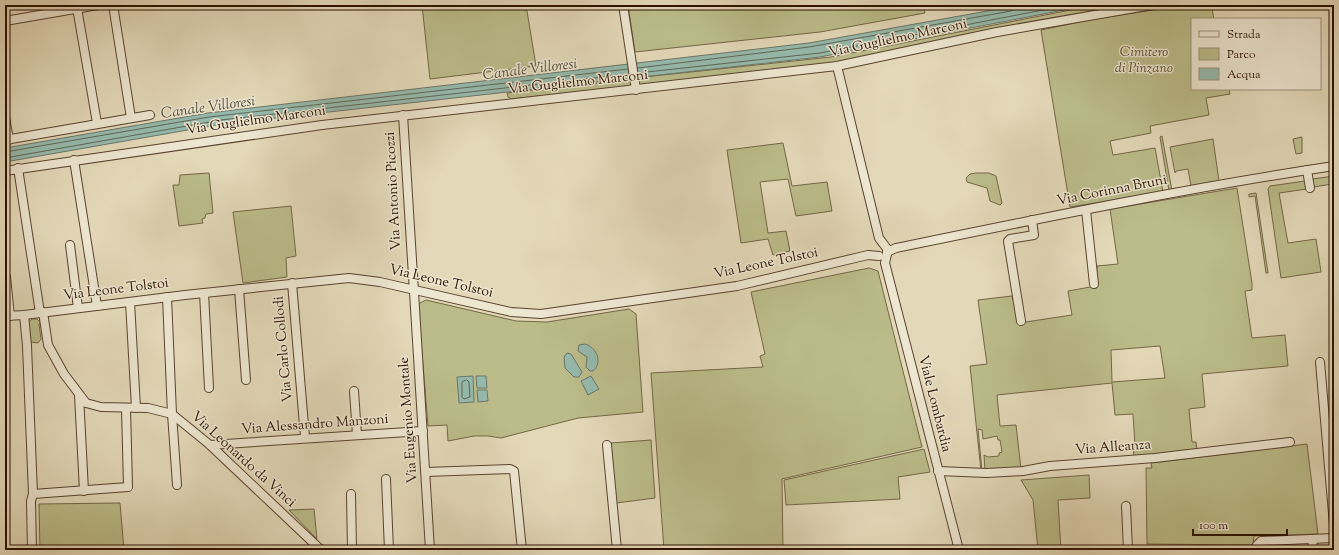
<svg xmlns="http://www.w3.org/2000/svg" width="1339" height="555" font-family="'Sorts Mill Goudy',serif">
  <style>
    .green { fill: #bbbc8a; stroke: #746645; fill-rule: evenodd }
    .water { fill: #95baad; stroke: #6b7668 }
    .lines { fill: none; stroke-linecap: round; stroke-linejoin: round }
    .shore { stroke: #606656; stroke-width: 1 }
    .minor-casing { stroke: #5a432e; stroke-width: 10 }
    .minor { stroke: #ede6d1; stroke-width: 8 }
    .labels { text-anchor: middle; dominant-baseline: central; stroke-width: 3; stroke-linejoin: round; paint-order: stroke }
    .street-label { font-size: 14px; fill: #2c1100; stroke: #ede6d1 }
    .park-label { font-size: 14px; font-style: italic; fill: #5e4d30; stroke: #ede6d1 }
    .water-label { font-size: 15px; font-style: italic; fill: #514c3d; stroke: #ede6d1 }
  </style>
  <rect width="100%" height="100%" fill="#e3d8b8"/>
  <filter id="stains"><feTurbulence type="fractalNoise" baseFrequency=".005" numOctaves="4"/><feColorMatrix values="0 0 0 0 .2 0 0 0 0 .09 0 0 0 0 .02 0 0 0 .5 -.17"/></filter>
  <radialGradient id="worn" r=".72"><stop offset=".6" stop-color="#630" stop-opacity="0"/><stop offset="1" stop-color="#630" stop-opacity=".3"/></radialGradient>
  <g class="green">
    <polygon points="422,5 526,5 536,66 430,79"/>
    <polygon points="628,5 923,5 925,13 820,32 635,52"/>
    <polygon points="1096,5 1139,5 844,62 638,87 635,78 831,57"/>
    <polygon points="1185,5 1235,5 1212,9 1214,19 1192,19 1192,89 1229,89 1230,94 1206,98 1209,115 1150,126 1151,133 1110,141 1113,155 1155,148 1163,192 1070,207 1041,30 1089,20"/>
    <polygon points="632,79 632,86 511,99 508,97 507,93"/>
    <polygon points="1162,136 1172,191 1169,191 1160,137"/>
    <polygon points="1302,137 1302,153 1296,154 1293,139"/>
    <polygon points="1213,139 1219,181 1191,186 1188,169 1176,171 1175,173 1170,147"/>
    <polygon points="783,143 792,186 827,182 832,211 796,216 788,179 760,182 768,233 786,231 790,251 773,255 768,239 741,243 727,150"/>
    <polygon points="209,173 213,213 206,214 205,218 202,219 203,223 179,226 173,185 179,185 180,175"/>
    <polygon points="976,173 989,173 996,176 1002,203 1000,205 990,201 987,188 967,182 966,178 970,174"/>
    <polygon points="1334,176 1334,178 1331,178 1332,184 1314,187 1312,179"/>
    <polygon points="1305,181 1307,189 1279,193 1288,243 1316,239 1321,272 1281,278 1268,189 1270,186"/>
    <path d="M1237,188L1252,283V290L1245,291L1252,338L1285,335L1288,366L1202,374L1205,407L1189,409L1192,442H1196L1197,450L1134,456L1133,445H1135L1133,414L1115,415L1112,383L997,395L1000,426L1016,425L1021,469L985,471L984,455L988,457L999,456V453L1002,452L1000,440H998L997,436L983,439L982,430L978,429L982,471H981L970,366L987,364L978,300L1012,296L1019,323L1072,315L1068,291L1096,286L1097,266L1118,264L1110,209ZM1160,346L1165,378L1112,382L1111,350Z"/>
    <polygon points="1256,193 1268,273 1266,273 1255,196 1249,197 1249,194"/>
    <polygon points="291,206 296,256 286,258 287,277 243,283 233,212"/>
    <polygon points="869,268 878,271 922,447 782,479 783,550 664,550 651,373 763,367 760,356 765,354 751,292"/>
    <polygon points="426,300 516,321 547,322 629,309 636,314 643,412 578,418 501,438 488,436 474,436 448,441 447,425 428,426 418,304"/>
    <polygon points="32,319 37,319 41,323 39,324 41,339 38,343 30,342 29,322"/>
    <polygon points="651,440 655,498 616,503 611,443"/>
    <polygon points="1307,444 1318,534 1254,536 1253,545 1147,544 1146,468 1152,468 1151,463"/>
    <polygon points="924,449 930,472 898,477 900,499 786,505 784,480"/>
    <polygon points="1089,475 1090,498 1058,500 1061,550 1038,550 1033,500 1021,480"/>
    <polygon points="120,503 124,550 40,550 39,504"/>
    <polygon points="314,509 317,539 289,510"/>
  </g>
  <g class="water">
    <polygon points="1021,5 1090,5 820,57 222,124 5,162 5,148 208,113 809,43"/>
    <path d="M585,344C597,348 603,362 593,371H590L586,367L587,357L578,351L579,345Z"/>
    <polygon points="567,353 571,354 582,372 579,377 574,377 565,368 564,357"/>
    <polygon points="473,376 474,402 459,403 457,377"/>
    <polygon points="486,376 487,388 477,388 476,376"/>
    <polygon points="591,376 599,389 588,395 581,381"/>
    <polygon points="477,390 487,390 488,401 478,402"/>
  </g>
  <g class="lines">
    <g class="shore">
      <polyline points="638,68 809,47 1011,11 1014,9 1015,5"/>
      <polyline points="638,73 820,53 1069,5"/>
      <polyline points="5,152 209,117 628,69"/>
      <polyline points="5,158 221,120 629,74"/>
      <polygon points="467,380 469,382 470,397 464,399 462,397 462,382"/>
    </g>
    <g class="minor-casing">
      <g id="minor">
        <polyline points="113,5 131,118"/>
        <polyline points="623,5 636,90"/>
        <polyline points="77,8 97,123"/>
        <polyline points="5,21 98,5"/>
        <polyline points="837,66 879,238 888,250 885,263 959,550"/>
        <polyline points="403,115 430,550"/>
        <polyline points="5,117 9,140"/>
        <polyline points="5,140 150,115"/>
        <polyline points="74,160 97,306"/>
        <polyline points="18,168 40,313"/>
        <polyline points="1307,170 1310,188"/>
        <polyline points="5,171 322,125 837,66 997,32 1152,5"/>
        <polyline points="1086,210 1094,284"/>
        <polyline points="70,245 78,308"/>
        <path d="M887,252L896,248C1042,218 1187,188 1334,166"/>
        <polyline points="6,277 10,316"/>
        <polyline points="292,283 305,437"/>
        <polyline points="239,289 246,380"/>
        <polyline points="204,293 209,388"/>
        <polyline points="167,297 172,414 177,485"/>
        <polyline points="130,302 136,408"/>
        <polyline points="43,312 48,345 64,374 86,403 101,407 148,408 172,414 210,445 321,550"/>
        <polyline points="24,315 27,346 33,494 31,501 32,550"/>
        <polyline points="5,316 24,315 185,295 349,278 380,282 511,312 541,314 737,286 868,255 879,256"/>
        <polyline points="1021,321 1008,241 1010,239 1034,235 1032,220"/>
        <polyline points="1320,362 1334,525"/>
        <polyline points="354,391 357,435"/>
        <polyline points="79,395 84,491"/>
        <polyline points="210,445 423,431"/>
        <polyline points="607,445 617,550"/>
        <polyline points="938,471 987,473 1023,471 1050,466 1155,458 1290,442"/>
        <polyline points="426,472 510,469 514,471 522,550"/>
        <polyline points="386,479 389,550"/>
        <polyline points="33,494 128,487 126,408"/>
        <polyline points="351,494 352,550"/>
        <polyline points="1126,506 1128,550"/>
        <polyline points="1257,550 1257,545 1261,541 1334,538"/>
        <polyline points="1312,550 1313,539"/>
      </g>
    </g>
    <use href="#minor" class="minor"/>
  </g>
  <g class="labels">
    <g class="street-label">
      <text transform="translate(898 39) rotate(-12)">Via Guglielmo Marconi</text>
      <text transform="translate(578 83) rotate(-6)">Via Guglielmo Marconi</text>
      <text transform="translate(256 121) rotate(-8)">Via Guglielmo Marconi</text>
      <text transform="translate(394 191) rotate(-93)">Via Antonio Picozzi</text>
      <text transform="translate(1112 191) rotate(-11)">Via Corinna Bruni</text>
      <text transform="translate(766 264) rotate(-12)">Via Leone Tolstoi</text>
      <text transform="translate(441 282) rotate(13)">Via Leone Tolstoi</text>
      <text transform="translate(116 290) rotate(-7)">Via Leone Tolstoi</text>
      <text transform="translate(284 349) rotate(-95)">Via Carlo Collodi</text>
      <text transform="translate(934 404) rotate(76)">Viale Lombardia</text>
      <text transform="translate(409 420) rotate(-94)">Via Eugenio Montale</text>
      <text transform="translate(315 425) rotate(-4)">Via Alessandro Manzoni</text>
      <text transform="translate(1113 448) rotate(-4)">Via Alleanza</text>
      <text transform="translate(243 460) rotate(42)">Via Leonardo da Vinci</text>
    </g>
    <g class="park-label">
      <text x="1144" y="53">Cimitero<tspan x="1144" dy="16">di Pinzano</tspan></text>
    </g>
    <g class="water-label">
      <text transform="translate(530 70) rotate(-7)">Canale Villoresi</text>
      <text transform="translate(208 108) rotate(-8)">Canale Villoresi</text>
    </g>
  </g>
  <rect width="1339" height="555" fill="none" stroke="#e3d8b8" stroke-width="20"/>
  <rect x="6" y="6" width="1327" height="543" fill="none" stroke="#2c1100" stroke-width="2"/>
  <rect x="10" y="10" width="1319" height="535" fill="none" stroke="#2c1100"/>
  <rect x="1191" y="18" width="130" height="72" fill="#ede6d1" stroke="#a0917d"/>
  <rect x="1199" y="31" width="20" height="6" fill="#ede6d1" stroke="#a0917d"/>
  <text x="1227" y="38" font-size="12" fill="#2c1100">Strada</text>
  <rect x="1199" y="48" width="20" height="12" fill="#bbbc8a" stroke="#a0917d"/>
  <text x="1227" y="58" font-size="12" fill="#2c1100">Parco</text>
  <rect x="1199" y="68" width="20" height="12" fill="#95baad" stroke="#a0917d"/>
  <text x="1227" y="78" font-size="12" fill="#2c1100">Acqua</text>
  <path d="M1193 529v6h94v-6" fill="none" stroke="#2c1100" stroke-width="2"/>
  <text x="1199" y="529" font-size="12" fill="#2c1100" stroke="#ede6d1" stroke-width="3" paint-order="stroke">100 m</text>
  <rect width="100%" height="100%" filter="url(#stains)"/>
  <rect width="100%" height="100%" fill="url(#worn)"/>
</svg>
